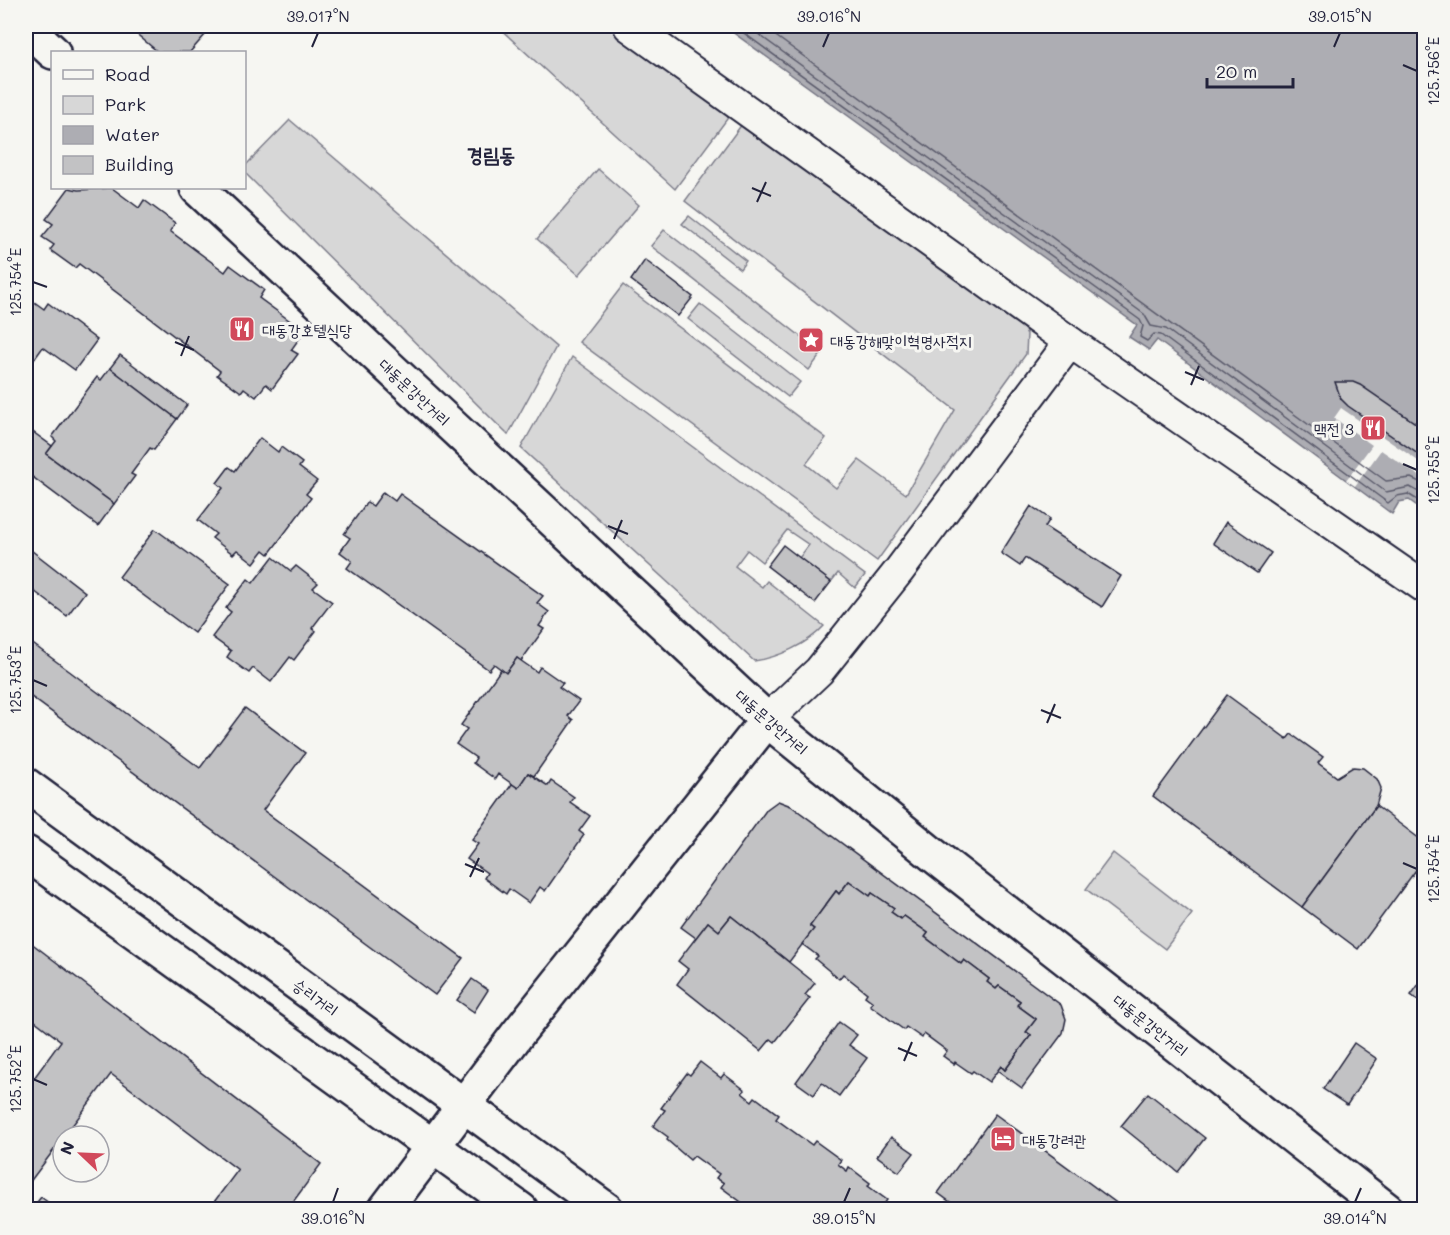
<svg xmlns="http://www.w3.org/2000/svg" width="1450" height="1235" font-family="Mali,'Poor Story',sans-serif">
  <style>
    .green { fill: #d7d7d7; stroke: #7c7c89; stroke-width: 1.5 }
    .water { fill: #adadb3; stroke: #757583; stroke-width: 1.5 }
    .pier { fill: #f6f6f2 }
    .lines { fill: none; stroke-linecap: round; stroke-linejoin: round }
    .shore { stroke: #5a5a6b; stroke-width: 1.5 }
    .building { fill: #c2c2c4; stroke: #22223b; stroke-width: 1.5 }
    .street-casing { stroke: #22223b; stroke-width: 34 }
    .secondary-casing { stroke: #22223b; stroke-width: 38 }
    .primary-casing { stroke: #22223b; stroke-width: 38 }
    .street { stroke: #f6f6f2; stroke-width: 30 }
    .secondary { stroke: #f6f6f2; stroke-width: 33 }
    .primary { stroke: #f6f6f2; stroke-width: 33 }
    .ticks { fill: none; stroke: #22223b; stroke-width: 2 }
    .labels { text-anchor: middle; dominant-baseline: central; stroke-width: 6; stroke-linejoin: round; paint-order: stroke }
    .poi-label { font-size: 16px; fill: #22223b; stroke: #f6f6f2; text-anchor: start }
    .street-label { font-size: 16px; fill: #22223b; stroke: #f6f6f2 }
    .quarter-label { font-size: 20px; font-weight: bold; fill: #22223b; stroke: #f6f6f2 }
    .neatline { fill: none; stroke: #22223b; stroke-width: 2 }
    .ticks-label { font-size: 15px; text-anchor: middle; fill: #22223b }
  </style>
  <rect width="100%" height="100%" fill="#f6f6f2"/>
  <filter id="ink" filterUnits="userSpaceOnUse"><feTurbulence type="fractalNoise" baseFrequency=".0167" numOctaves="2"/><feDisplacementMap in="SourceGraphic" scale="12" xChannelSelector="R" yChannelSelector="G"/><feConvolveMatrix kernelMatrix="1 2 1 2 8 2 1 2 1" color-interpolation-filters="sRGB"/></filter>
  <g filter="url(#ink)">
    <g class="green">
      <polygon points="497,26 617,26 733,111 675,189"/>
      <polygon points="290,120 556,347 508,435 245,173 245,166"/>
      <polygon points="745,120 1019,321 1027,334 1026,354 877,561 579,342 623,285 826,438 806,464 836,488 859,460 906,494 955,410 685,201"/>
      <polygon points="598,169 639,205 579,275 537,239"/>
      <polygon points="689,216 746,261 740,269 682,224"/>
      <polygon points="664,230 822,353 809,370 651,246"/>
      <polygon points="700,304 800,382 788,397 688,319"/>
      <path d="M572,357L865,575L855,588L838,573L831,582L799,558L809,545L787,530L762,562L747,550L735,566L762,587L767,581L824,626C808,644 777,658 754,661L521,448Z"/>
      <polygon points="1113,853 1192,914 1165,949 1086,889"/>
    </g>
    <polygon class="water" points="724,26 1424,26 1424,511 1409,500 1399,502 1392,514 1157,340 1149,350 1129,337 1137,325"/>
    <polygon class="pier" points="1341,408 1424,465 1424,479 1381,450 1355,486 1346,480 1372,445 1334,418"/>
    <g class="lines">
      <g class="shore">
        <polyline points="734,26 1140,320 1143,326 1140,337 1147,341 1154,334 1161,335 1388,503 1397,496 1408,494 1424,504"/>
        <polyline points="747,26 1144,314 1151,326 1166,329 1386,492 1410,487 1424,495"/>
        <polyline points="762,26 1386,481 1411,478 1424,484"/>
      </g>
    </g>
    <g class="building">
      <polygon points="127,26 194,26 205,35 190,52 158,52"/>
      <polygon points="69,188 78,190 112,188 139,208 144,200 175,223 170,231 225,272 230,265 264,290 259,298 293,323 289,327 301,336 291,350 298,354 272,389 266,384 256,397 244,388 241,392 217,375 220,371 79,264 75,268 50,250 54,245 42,237 53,224 46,219"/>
      <polygon points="645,260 693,297 678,316 631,280"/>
      <polygon points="26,296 44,309 48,303 97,340 75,370 43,347 26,371"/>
      <polygon points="120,355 187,405 177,419 110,368"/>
      <polygon points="110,368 177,419 154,450 150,448 131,474 135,476 114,504 46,454 56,441 52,437 97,377 101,380"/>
      <polygon points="1335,382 1353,382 1360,385 1424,429 1424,458 1348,406 1341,399"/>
      <polygon points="26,427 52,446 46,454 114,504 98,526 26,472"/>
      <polygon points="260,438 278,452 281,447 302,463 299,467 317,481 306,494 311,498 269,554 264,550 254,563 237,550 233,554 212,538 216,534 198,520 223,488 217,483 229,467 235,471"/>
      <polygon points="383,492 395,501 400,494 543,596 537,603 549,612 539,626 544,629 521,661 517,658 506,673 494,664 489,670 347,568 352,561 340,552 350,538 344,534 367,502 373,506"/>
      <polygon points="1031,506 1050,519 1045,527 1121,576 1102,607 1025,558 1020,566 1001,553"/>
      <polygon points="1226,522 1271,553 1257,573 1213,543"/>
      <polygon points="155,529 230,584 194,633 119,577"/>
      <polygon points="783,545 831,582 815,603 767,566"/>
      <polygon points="27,547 85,592 67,616 26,585"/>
      <polygon points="273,557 291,571 296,566 318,583 313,588 332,602 312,628 316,631 294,660 290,657 271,682 253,668 249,673 227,657 231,651 212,637 231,612 226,608 248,579 253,583"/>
      <polygon points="26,639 200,768 245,708 305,753 263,810 463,958 435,995 26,693"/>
      <polygon points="517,658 537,672 540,667 563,683 559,687 579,701 568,716 573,720 534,776 528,773 518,788 498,774 495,779 473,763 476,758 456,744 467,729 461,725 501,669 506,673"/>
      <polygon points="1227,695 1287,739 1291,734 1323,757 1318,763 1337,777 1353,767 1363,768 1377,779 1381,788 1376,806 1302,907 1153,796"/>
      <polygon points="528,773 548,786 551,781 574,797 570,802 590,816 579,831 584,835 545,891 540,887 529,903 509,889 506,894 484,878 487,873 467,859 478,844 472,840 512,784 518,788"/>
      <polygon points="778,801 791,806 1061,1005 1066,1019 1063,1033 1022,1088 997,1070 1001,1066 1005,1070 1031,1035 1026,1032 1036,1019 1017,1005 1020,1001 999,986 996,989 987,982 989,979 964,960 961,964 925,937 928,933 904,916 901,919 891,912 894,908 872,893 870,896 849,881 839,894 836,891 810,926 814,929 789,962 731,916 719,931 708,922 696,938 681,927 767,809"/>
      <polygon points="1376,806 1424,842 1424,859 1358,949 1302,907"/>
      <polygon points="849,881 870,896 872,893 894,908 891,912 901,919 904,916 928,933 925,937 961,964 964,960 989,979 987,982 996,989 999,986 1020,1001 1017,1005 1036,1019 1026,1032 1031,1035 1005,1070 1001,1066 989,1082 973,1071 971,1073 955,1062 954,1064 943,1056 947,1051 924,1034 922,1038 906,1027 904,1030 870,1005 873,1002 865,996 867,993 843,974 839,979 815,959 818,956 802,944 814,929 810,926 836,891 839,894"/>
      <polygon points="731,916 815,983 805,995 810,998 775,1042 771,1039 761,1051 677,984 688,969 678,961 708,922 719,931"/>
      <polygon points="26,939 321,1164 287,1210 208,1210 238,1170 111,1074 26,1187 26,1089 61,1041 26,1014"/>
      <polygon points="1424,977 1424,1005 1411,995"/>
      <polygon points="472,979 488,990 474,1012 457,1000"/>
      <polygon points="839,1022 857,1035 849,1045 867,1058 839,1096 822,1083 814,1095 796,1082"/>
      <polygon points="1354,1043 1377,1059 1347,1105 1323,1089"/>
      <polygon points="700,1062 721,1078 724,1074 745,1090 742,1093 752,1101 755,1097 779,1115 776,1119 812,1145 815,1141 841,1160 838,1164 847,1171 849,1167 870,1183 868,1186 887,1200 880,1210 752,1210 721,1187 724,1183 716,1178 719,1174 694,1156 690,1160 667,1140 668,1137 653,1126 665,1110 661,1108 687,1073 690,1075"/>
      <polygon points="1148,1093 1205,1138 1178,1172 1121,1126"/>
      <polygon points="995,1114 1126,1210 961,1210 938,1193"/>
      <polygon points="891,1137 914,1153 899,1172 877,1156"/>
      <polygon points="41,1197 58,1210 31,1210"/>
    </g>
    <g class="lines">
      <g class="street-casing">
        <g id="street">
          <polyline points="629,26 1070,342 1424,587"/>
          <polyline points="767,720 819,671 898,572 1070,342"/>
        </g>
      </g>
      <g class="secondary-casing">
        <g id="secondary">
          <polyline points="26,27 53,52"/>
          <polyline points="197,188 767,720 932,854 1387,1210"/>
          <polyline points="385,1210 519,1032 767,720"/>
        </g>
      </g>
      <g class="primary-casing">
        <g id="primary">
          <polyline points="26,785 607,1210"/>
          <polyline points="26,853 521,1210"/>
        </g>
      </g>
      <use href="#street" class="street"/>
      <use href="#secondary" class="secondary"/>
      <use href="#primary" class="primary"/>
    </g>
  </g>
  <path class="ticks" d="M312,47L318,33M823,47L829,33M1334,47L1340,33M1403,65L1417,71M752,188L771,196M757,202L766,182M33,282L47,287M175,342L194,350M181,356L189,336M1185,372L1204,380M1191,385L1199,366M1403,464L1417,470M608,526L628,534M614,539L622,520M33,680L47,686M1041,710L1061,718M1047,723L1055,704M1403,863L1417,869M465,864L484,872M470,877L479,858M898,1048L917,1056M904,1061L912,1042M33,1079L47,1085M333,1202L338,1188M844,1202L850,1188M1355,1202L1361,1188"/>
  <defs>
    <g id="restaurant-square" transform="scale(1.35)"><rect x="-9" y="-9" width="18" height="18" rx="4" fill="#d1495b" stroke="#f6f6f2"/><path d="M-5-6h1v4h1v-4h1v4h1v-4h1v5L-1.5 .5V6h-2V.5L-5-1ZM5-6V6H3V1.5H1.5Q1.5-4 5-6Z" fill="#fff"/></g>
    <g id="sight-square" transform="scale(1.35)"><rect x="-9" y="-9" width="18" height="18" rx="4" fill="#d1495b" stroke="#f6f6f2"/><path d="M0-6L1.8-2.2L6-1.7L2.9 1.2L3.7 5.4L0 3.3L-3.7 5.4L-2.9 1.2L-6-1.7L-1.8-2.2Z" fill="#fff"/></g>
    <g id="hotel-square" transform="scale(1.35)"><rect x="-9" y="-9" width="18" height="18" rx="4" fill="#d1495b" stroke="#f6f6f2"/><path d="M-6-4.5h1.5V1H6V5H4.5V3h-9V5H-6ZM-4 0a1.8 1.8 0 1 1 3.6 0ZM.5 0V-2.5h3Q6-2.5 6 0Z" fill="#fff"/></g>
  </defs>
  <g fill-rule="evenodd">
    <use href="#restaurant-square" x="242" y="329"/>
    <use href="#sight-square" x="811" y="340"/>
    <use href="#restaurant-square" x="1373" y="428"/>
    <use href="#hotel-square" x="1003" y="1139"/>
  </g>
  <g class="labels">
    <g class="poi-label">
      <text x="262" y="329">대동강호텔식당</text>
      <text x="830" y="340">대동강해맞이혁명사적지</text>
      <text x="1354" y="428" text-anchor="end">맥전 3</text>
      <text x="1022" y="1139">대동강려관</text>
    </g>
    <g class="street-label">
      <text transform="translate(415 392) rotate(43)">대동문강안거리</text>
      <text transform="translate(772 722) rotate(41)">대동문강안거리</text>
      <text transform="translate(316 997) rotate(36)">승리거리</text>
      <text transform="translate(1151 1025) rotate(38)">대동문강안거리</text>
    </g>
    <g class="quarter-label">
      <text x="491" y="154">경림동</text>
    </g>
  </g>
  <rect width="1450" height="1235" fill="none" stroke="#f6f6f2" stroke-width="66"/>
  <rect x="51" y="51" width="195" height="138" fill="#f6f6f2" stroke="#a1a1a9" stroke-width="1.5"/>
  <rect x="63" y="70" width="30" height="9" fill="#f6f6f2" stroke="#a1a1a9" stroke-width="1.5"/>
  <text x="105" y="81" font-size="18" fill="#22223b">Road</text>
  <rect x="63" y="96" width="30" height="18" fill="#d7d7d7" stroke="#a1a1a9" stroke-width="1.5"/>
  <text x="105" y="111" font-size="18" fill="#22223b">Park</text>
  <rect x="63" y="126" width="30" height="18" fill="#adadb3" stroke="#a1a1a9" stroke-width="1.5"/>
  <text x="105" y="141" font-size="18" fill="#22223b">Water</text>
  <rect x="63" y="156" width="30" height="18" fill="#c2c2c4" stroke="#a1a1a9" stroke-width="1.5"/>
  <text x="105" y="171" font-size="18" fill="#22223b">Building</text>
  <g transform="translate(81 1154) rotate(293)"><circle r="28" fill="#f6f6f2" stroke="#a1a1a9" stroke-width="1.5"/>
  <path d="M0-4.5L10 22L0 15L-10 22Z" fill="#d1495b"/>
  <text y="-9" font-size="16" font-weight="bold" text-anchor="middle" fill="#22223b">N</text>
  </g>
  <path d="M1207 78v9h86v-9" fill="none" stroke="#22223b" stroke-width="3"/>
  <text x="1216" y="78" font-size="18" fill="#22223b" stroke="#f6f6f2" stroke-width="4.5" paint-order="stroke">20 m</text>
  <rect x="33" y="33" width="1384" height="1169" class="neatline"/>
  <g class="ticks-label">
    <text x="318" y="22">39.017°N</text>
    <text x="829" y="22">39.016°N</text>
    <text x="1340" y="22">39.015°N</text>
    <text transform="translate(1434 71) rotate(-90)" y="5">125.756°E</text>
    <text transform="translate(16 282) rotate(-90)" y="5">125.754°E</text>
    <text transform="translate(1434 470) rotate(-90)" y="5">125.755°E</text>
    <text transform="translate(16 680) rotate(-90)" y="5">125.753°E</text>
    <text transform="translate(1434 869) rotate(-90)" y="5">125.754°E</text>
    <text transform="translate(16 1079) rotate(-90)" y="5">125.752°E</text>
    <text x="333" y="1224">39.016°N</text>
    <text x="844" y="1224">39.015°N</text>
    <text x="1355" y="1224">39.014°N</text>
  </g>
</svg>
